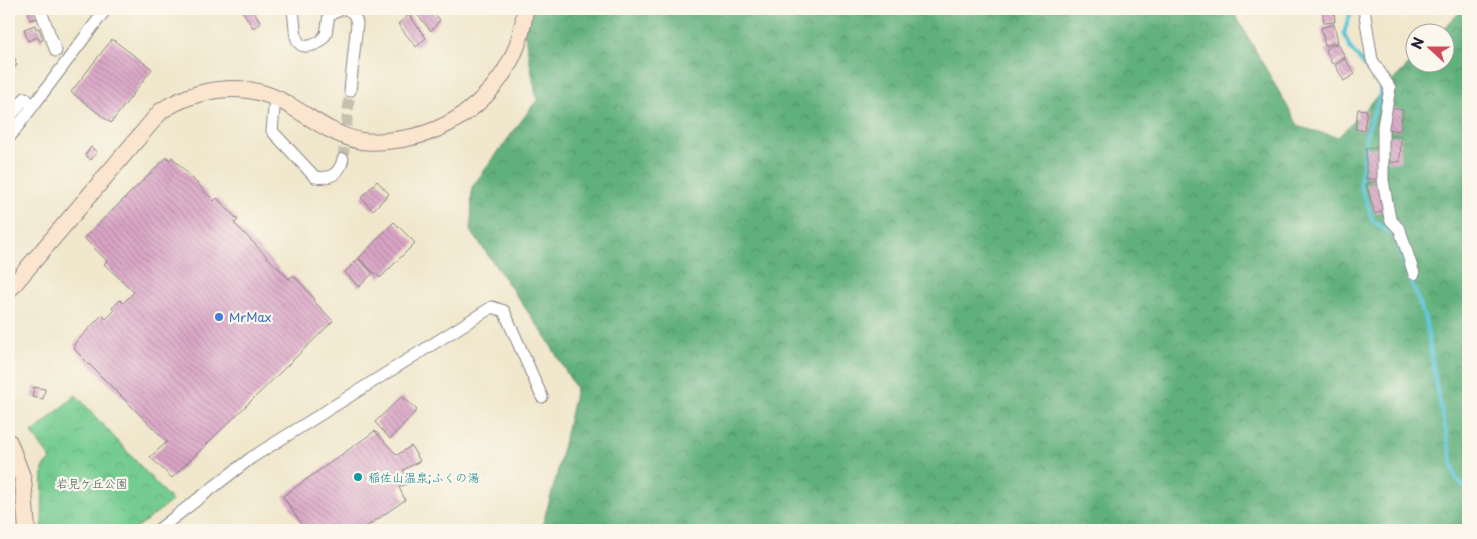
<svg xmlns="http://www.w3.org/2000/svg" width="1477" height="539" font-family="'Playpen Sans','Klee One',sans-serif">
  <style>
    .forest { fill: url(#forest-crowns); stroke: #41695b }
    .park { fill: url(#park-crowns); stroke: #4c7766 }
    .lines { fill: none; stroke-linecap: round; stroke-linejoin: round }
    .stream { stroke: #5cc4d8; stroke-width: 4 }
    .building { fill: url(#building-back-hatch) }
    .street-tunnel { stroke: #c7c0af; stroke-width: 11; stroke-dasharray: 11 5.5; stroke-linecap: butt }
    .street-casing { stroke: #898484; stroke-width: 13 }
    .secondary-casing { stroke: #898484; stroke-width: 18 }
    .street { stroke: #fff; stroke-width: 11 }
    .secondary { stroke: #fbe5cf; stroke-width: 16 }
    .shop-dot { fill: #3f7fe0; stroke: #fbf7ec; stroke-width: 2 }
    .culture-dot { fill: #0f9aa8; stroke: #fbf7ec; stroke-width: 2 }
    .labels { text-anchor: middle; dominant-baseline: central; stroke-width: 4.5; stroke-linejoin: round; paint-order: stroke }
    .shop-label { font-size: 12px; fill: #366cbe; stroke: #fbf7ec; text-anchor: start }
    .culture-label { font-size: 12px; fill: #0d838f; stroke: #fbf7ec; text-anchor: start }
    .park-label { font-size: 12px; fill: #3f5e59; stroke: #fbf7ec }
  </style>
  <defs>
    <pattern id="forest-crowns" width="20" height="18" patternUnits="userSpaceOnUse" patternTransform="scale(1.25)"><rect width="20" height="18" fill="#60b07b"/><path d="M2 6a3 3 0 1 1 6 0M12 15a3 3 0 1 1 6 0" fill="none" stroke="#4f8f66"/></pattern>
    <pattern id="park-crowns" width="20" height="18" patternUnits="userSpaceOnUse" patternTransform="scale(1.25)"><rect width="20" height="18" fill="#75cc91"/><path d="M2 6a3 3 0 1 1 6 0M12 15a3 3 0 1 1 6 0" fill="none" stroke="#65af7e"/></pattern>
    <pattern id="building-back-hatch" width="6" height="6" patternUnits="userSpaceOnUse" patternTransform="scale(1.25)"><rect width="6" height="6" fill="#daa5c6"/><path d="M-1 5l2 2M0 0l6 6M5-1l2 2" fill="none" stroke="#b086a2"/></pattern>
  </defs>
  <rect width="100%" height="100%" fill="#fbf7ec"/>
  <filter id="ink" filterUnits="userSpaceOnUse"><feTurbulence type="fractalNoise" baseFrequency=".02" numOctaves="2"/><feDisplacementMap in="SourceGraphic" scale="10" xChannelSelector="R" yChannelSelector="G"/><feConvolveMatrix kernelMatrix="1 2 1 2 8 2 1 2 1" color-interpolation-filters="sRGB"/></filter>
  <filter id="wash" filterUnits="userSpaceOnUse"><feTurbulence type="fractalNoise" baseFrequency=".0096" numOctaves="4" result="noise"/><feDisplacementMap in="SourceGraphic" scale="20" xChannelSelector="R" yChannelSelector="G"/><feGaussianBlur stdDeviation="1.12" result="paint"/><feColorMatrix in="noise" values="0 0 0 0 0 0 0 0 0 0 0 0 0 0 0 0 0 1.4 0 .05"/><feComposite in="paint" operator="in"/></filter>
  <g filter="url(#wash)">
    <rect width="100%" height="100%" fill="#f0e7cc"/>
    <polygon class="forest" points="520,9 1232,9 1299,127 1338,137 1414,59 1414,62 1444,62 1444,32 1440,32 1463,9 1468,9 1468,530 541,530 556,478 576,389 547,339 471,231 472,187 537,100"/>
    <polygon class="park" points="76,395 172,501 134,530 42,530 43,468 51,459 32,433"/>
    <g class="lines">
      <polyline class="stream" points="1352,9 1344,33 1350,48 1380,84 1380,95 1367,133 1360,183 1373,221 1394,236 1426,321 1437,389 1455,476 1468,492"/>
    </g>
    <g id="blocks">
      <g class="building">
        <polygon points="28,9 35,9 38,18 30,20"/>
        <polygon points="241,9 260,9 254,12 261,23 253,28"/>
        <polygon points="382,9 402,9 403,11 386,17"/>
        <polygon points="418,9 431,9 440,20 431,31 415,12"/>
        <polygon points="1322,9 1334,9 1335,22 1324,23"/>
        <polygon points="409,15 426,38 416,47 398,24"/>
        <polygon points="1334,24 1338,42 1325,46 1321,28"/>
        <polygon points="35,25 36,29 39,28 43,40 40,41 38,37 28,41 24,29"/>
        <polygon points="112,39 152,69 111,123 71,92"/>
        <polygon points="1338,43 1345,58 1332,64 1325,49"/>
        <polygon points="9,51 16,60 13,61 17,65 9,72"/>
        <polygon points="1345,59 1355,74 1344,81 1335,65"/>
        <polygon points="1391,108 1403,110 1400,131 1387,129"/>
        <polygon points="1358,109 1367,110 1364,131 1355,129"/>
        <polygon points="1388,136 1401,136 1400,162 1388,162"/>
        <polygon points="91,147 97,152 91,160 85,155"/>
        <rect x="1366" y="148" width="12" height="31"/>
        <polygon points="167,157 170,160 172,157 214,201 217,198 238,220 234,223 289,279 293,275 314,298 313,300 333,321 172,478 150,457 167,442 75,350 74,344 102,315 106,319 114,311 112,308 120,300 123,303 134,292 104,264 107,261 84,238"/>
        <polygon points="1379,180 1385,210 1375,214 1366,184"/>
        <polygon points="377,181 389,194 373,210 361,198"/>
        <polygon points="9,196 16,203 9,211"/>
        <polygon points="394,222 415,243 380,278 359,258"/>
        <polygon points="358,259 373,273 359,287 345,272"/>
        <polygon points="34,387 45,389 43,399 32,397"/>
        <polygon points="402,396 417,410 390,439 375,422"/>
        <polygon points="375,431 397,455 411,446 420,461 403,470 409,483 399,487 405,500 362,530 305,530 283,496"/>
      </g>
    </g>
  </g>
  <g filter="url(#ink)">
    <use href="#blocks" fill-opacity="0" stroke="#898484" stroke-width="1"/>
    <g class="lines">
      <polyline class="street-tunnel" points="343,159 350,91"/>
      <g class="street-casing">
        <g id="street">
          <polyline points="40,9 56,51"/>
          <path d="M292,9C298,24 288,58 320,42L326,34L329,15L342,9"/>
          <polyline points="347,9 354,14 357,23 350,91"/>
          <polyline points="1364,9 1372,60 1390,88 1383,126 1383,180 1390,219 1400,230 1414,274"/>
          <path d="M275,98L272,131L315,177C330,179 339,175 343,159"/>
          <polyline points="9,119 25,98 33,106"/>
          <polyline points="9,138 106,9"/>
          <polyline points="158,530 251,458 492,307 504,311 542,397"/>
        </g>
      </g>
      <g class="secondary-casing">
        <g id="secondary">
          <path d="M9,290L161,111C198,87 247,80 287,104C312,118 332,135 361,141C375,143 389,141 402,139C467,129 520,75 525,9"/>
          <polyline points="9,442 23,479 27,530"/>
        </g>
      </g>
      <use href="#street" class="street"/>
      <use href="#secondary" class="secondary"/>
    </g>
  </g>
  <circle class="shop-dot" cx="219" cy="317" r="5"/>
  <circle class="culture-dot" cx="358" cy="477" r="5"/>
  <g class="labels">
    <g class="shop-label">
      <text x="229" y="317">MrMax</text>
    </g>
    <g class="culture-label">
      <text x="368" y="477">稲佐山温泉;ふくの湯</text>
    </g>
    <g class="park-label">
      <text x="92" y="483">岩見ケ丘公園</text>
    </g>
  </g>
  <rect width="1477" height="539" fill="none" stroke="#fbf7ec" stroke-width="30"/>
  <g transform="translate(1430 48) rotate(291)"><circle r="24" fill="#fbf7ec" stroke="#a4a2a5"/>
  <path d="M0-4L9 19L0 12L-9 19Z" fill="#d1495b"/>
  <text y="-8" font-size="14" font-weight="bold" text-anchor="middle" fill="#22223b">N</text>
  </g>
</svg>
